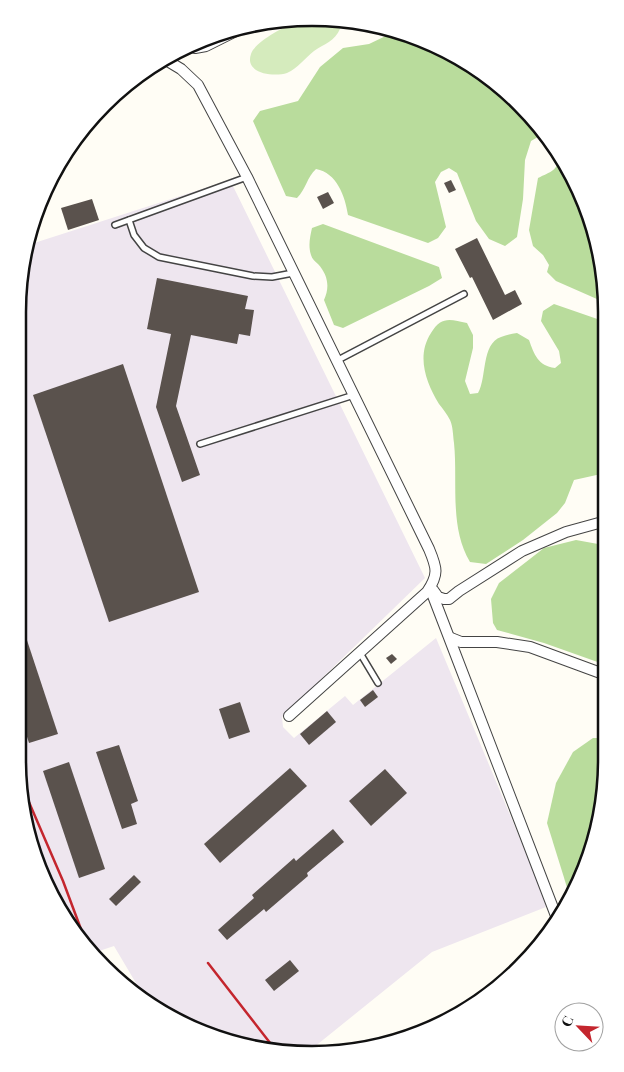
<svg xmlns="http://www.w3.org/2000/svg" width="624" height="1072" font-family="'Playfair Display',serif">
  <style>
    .industrial { fill: #eee6ef }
    .green { fill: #d5ebbd }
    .forest { fill: #b9dc9c }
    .building { fill: #5a524d }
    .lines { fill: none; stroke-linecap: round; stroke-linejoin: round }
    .service-casing { stroke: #444; stroke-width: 8 }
    .minor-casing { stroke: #444; stroke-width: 12 }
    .service { stroke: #fff; stroke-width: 5 }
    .minor { stroke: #fff; stroke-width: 10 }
    .rail { stroke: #c4262e; stroke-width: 2.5 }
    .rim { fill: none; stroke: #111; stroke-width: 2.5 }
  </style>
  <rect width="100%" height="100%" fill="#fffdf5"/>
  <polygon class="industrial" points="230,180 425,578 282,717 283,727 294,738 345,696 353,705 436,638 541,889 546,907 432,952 308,1052 236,1044 149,1005 114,946 93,953 78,939 33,854 18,760 18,292 28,245"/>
  <path class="green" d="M294,23H338L340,29C335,41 324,44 314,51C305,58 298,68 287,73C274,77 244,74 251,54C254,43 283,27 294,23Z"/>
  <g class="forest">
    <path d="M392,33L475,67L520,104L543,134L531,141L525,160L523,199L517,237L505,246L489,239L476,221L457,173L449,168L441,172L435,182L446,227L438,238L428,243L348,215C345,196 337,173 316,169C307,177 306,189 297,198L286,196L253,121L260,111L298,101L320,67L343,48L369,44Z"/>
    <path d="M558,153L567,165L591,218L606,292V303L556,281L547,272L549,265L543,255L533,246L529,230L538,178C552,171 560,170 558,153Z"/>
    <path d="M323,224L439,267L442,278L429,286L343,328L334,325L324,300C330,287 328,275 318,264C315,261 312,259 311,255C308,246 310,237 312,228Z"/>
    <path d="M554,304L606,322V469L601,474L574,480L565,503L557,513L523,540L486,564L470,562C449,527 458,482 454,443C453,436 453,426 450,420C447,414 443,409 439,404C426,383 416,356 431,333C441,316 450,319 467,323L473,335V348L465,381L470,394L478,393C487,378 481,344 501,337C506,335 511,334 517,333L529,340C534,354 538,366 555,368L561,363L559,351L541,321L543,311Z"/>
    <polygon points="576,540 598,544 606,543 606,665 544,643 497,630 493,623 491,599 499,583 544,548"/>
    <polygon points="593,738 606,738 606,780 591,854 570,897 547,823 556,783 573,752"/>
  </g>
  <g class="building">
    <polygon points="451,180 456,190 449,193 444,183"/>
    <polygon points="328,192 334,203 323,209 317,197"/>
    <polygon points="92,199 99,220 68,230 61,208"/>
    <polygon points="477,238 505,295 515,290 522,304 493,320 472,277 470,278 455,249"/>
    <polygon points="157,278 248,296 245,309 254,310 250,336 239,334 237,344 191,335 176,406 200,475 182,482 156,407 171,334 147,329"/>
    <polygon points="123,364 199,592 109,622 33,395"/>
    <polygon points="18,613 58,734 29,743 18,709"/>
    <polygon points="392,654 397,659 391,664 386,658"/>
    <polygon points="373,690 378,697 365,707 360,700"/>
    <polygon points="240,702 250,732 229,739 219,709"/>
    <polygon points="327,711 336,722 309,745 300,734"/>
    <polygon points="119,745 138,801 131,804 137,824 122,829 96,752"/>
    <polygon points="69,762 105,869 79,878 43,771"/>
    <polygon points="290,768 307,786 220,863 204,844"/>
    <polygon points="385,769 407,793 371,826 349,801"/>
    <polygon points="333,829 344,842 307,873 308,876 266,912 264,909 227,940 218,930 254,898 252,895 294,858 296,861"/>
    <polygon points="134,875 141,882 116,906 109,899"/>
    <polygon points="290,960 299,971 274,991 265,980"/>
  </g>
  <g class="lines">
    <g class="service-casing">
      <g id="service">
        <polyline points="129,220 134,235 144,248 159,257 253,276 272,277 293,273"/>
        <polyline points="115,225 247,177"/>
        <polyline points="338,360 464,294"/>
        <polyline points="200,444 354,395"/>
        <polyline points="360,653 378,683"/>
      </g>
    </g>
    <g class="minor-casing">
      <g id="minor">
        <polyline points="195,48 206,46 238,30"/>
        <path d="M166,60L181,69L198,85L247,177L429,549C437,568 439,574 427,592L289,716"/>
        <polyline points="430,588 558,921"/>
        <polyline points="433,590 438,597 444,599 449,599 459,591 522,551 566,532 606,521"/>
        <polyline points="451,638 461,642 497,642 530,647 606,675"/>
      </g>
    </g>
    <use href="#service" class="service"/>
    <use href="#minor" class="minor"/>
    <g class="rail">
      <polyline points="22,786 63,881 88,948"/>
      <polyline points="208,963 274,1048"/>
    </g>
  </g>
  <path d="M0 0H624V1072H0ZM312 26H312A286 286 0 0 1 598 312V760A286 286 0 0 1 312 1046H312A286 286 0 0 1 26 760V312A286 286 0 0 1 312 26Z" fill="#fff" fill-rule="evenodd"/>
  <path class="rim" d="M312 26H312A286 286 0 0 1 598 312V760A286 286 0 0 1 312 1046H312A286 286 0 0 1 26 760V312A286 286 0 0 1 312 26Z"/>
  <g transform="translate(579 1027) rotate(295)"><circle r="24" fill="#ffffff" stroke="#a0a0a0"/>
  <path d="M0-4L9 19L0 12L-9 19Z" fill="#c4262e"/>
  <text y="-8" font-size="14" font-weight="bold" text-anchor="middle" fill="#111111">С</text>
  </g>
</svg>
